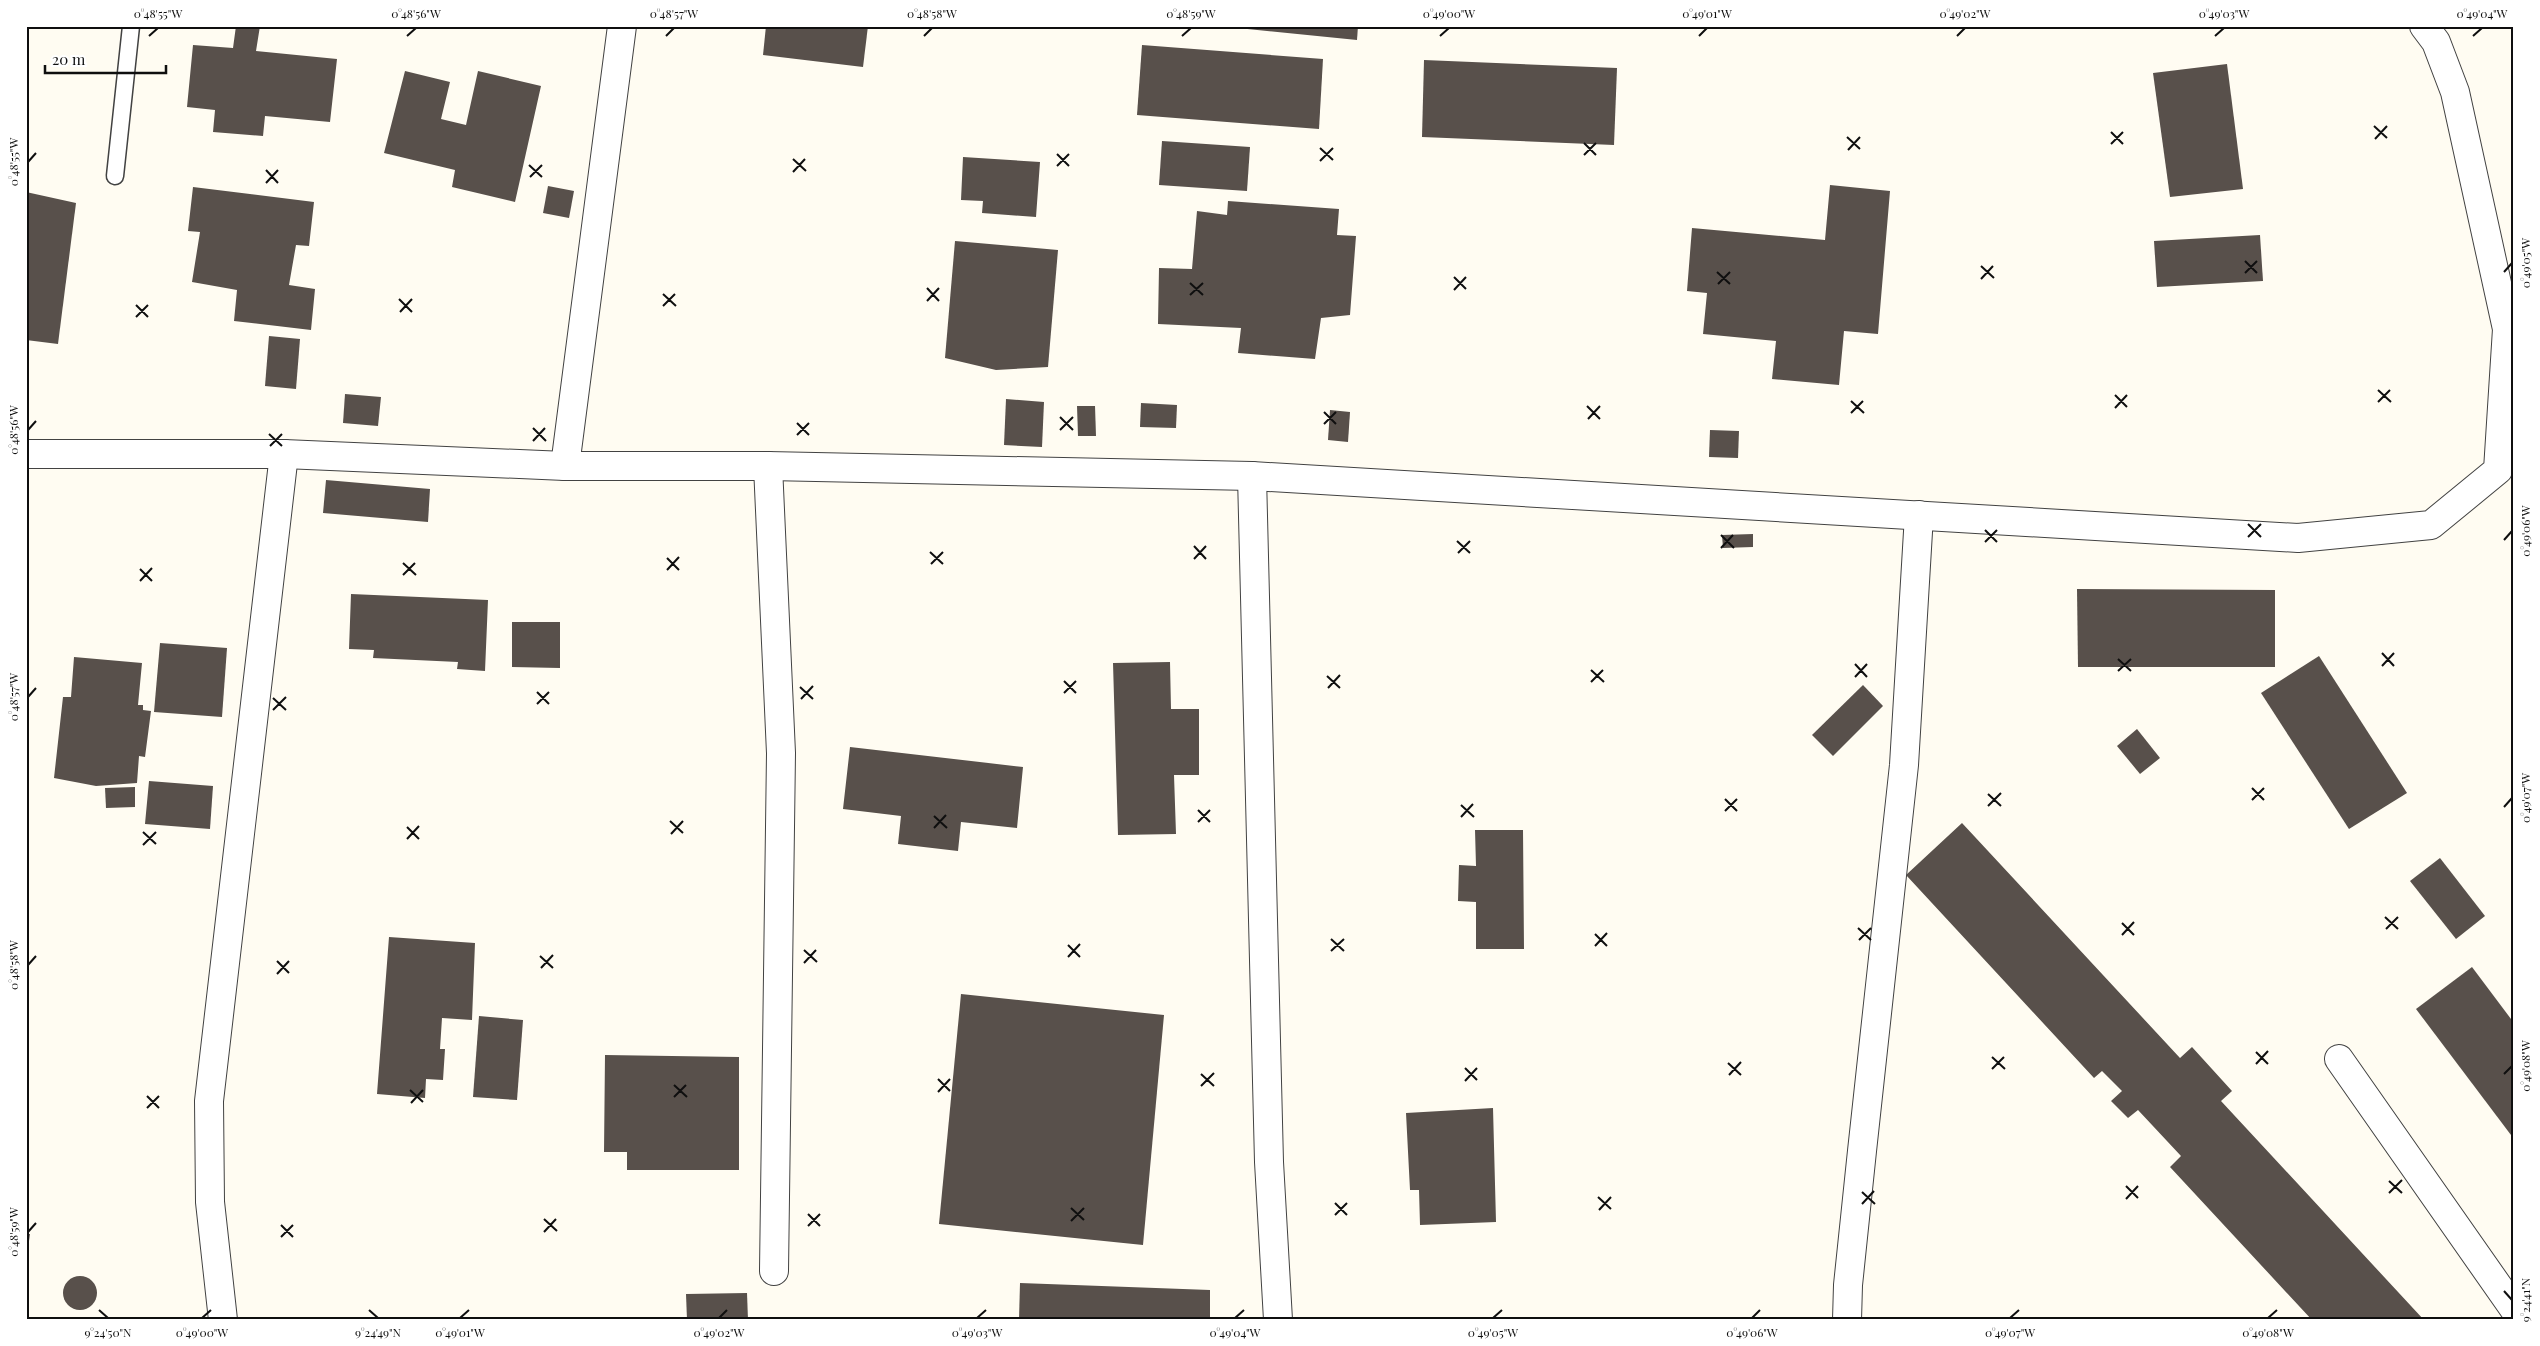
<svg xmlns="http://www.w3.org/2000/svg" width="2540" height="1346" font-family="'Playfair Display',serif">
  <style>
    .building { fill: #58504b }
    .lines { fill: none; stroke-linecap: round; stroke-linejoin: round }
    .lane-casing { stroke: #424242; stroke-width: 19 }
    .street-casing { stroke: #424242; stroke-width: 30 }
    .lane { stroke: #fff; stroke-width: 16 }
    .street { stroke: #fff; stroke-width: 28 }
    .ticks { fill: none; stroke: #0f0f0f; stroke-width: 2 }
    .neatline { fill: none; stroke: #0f0f0f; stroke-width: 2 }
    .ticks-label { font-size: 12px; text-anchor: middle; fill: #0f0f0f }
  </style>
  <rect width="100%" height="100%" fill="#fffcf2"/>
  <g class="building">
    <polygon points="236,26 260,26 256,51 337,59 330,122 265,116 263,136 213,132 215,110 187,107 193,45 233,48"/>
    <polygon points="766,26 868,26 863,67 763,55"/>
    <polygon points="1218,26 1358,26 1357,40"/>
    <polygon points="1142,45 1323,59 1319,129 1137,115"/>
    <polygon points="1424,60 1617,68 1614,145 1422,137"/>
    <polygon points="2227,64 2243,189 2170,197 2153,73"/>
    <polygon points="405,71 450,82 441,119 466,125 478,71 541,86 515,202 452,187 455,170 384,153"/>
    <polygon points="1162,141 1250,147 1247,191 1159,185"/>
    <polygon points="963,157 1040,162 1036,217 982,213 983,201 961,200"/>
    <polygon points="1830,185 1890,191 1878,334 1844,331 1839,385 1772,379 1776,341 1703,334 1707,293 1687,291 1692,228 1825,240"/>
    <polygon points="548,186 574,191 569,218 543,213"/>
    <polygon points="193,187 314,202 309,246 296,245 289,285 315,289 311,330 234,321 237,290 192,282 200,232 188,231"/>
    <polygon points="26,192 76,203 58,344 26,340"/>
    <polygon points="1228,201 1339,209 1337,235 1356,236 1350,315 1321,318 1315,359 1238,353 1241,328 1158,324 1159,268 1192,269 1197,211 1227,215"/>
    <polygon points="2260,235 2263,281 2157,287 2154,241"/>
    <polygon points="955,241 1058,250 1048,367 996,370 945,358"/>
    <polygon points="269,336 300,339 296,389 265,386"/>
    <polygon points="345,394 381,397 378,426 343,423"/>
    <polygon points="1006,399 1044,402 1042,447 1004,445"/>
    <polygon points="1141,403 1177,405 1176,428 1140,427"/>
    <polygon points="1077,406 1095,406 1096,436 1078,436"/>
    <polygon points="1330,410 1350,412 1348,442 1328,440"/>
    <polygon points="1710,430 1739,431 1738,458 1709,457"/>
    <polygon points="326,480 430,489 428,522 323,513"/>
    <polygon points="1753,534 1753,547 1723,548 1722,535"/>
    <polygon points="2077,589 2275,590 2275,667 2078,667"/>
    <polygon points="351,594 488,600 485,671 457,669 458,662 373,658 374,650 349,649"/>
    <polygon points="512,622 560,622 560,668 512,667"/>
    <polygon points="160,643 227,648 222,717 154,712"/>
    <polygon points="2319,656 2407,793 2349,829 2261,693"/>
    <polygon points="74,657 142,663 138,705 143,705 143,710 151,711 145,757 139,756 137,783 96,786 54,778 63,697 71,697"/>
    <polygon points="1170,662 1171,709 1199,709 1199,775 1174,775 1176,834 1118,835 1113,663"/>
    <polygon points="1863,685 1883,706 1833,756 1812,735"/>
    <polygon points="2137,729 2160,758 2140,774 2117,746"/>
    <polygon points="850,747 1023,767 1017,828 961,822 958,851 898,844 901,816 843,809"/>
    <polygon points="149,781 213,786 210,829 145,824"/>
    <polygon points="135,787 135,807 106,808 105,788"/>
    <polygon points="1962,823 2180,1058 2192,1047 2232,1091 2221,1101 2424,1320 2312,1320 2170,1167 2181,1156 2138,1110 2128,1118 2111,1101 2122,1091 2102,1071 2094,1078 1906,875"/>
    <polygon points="1475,830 1523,830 1524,949 1476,949 1476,902 1458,901 1459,865 1476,866"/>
    <polygon points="2440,858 2485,916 2456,939 2410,881"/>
    <polygon points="389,937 475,943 472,1020 442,1018 440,1049 445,1049 443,1080 426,1079 425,1098 377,1094"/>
    <polygon points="2472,967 2514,1023 2514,1139 2416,1009"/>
    <polygon points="961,994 1164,1015 1143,1245 939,1224"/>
    <polygon points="479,1016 523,1020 517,1100 473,1097"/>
    <polygon points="605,1055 739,1057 739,1170 627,1170 627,1152 604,1152"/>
    <polygon points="1493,1108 1496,1222 1420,1225 1419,1190 1410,1190 1406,1113"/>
    <polygon points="26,1234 30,1234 27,1255 26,1255"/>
    <circle cx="80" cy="1293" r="17"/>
    <polygon points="1020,1283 1210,1290 1210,1320 1019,1320"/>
    <polygon points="747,1293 748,1320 687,1320 686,1294"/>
  </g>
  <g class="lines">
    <g class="lane-casing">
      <polyline id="lane" points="115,176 131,26"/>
    </g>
    <g class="street-casing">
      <g id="street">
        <polyline points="26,454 284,454 565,466 768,466 1252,476 2298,538 2431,525 2498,470 2507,329 2455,92 2436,42 2424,26"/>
        <polyline points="565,466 622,26"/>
        <polyline points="768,466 781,753 774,1271"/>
        <polyline points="1252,476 1269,1162 1278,1320"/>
        <polyline points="2339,1059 2514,1309"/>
        <polyline points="223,1320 210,1202 209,1101 284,454"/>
        <polyline points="1847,1320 1848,1285 1862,1151 1904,765 1919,515"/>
      </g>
    </g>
    <use href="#lane" class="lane"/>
    <use href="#street" class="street"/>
  </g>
  <path class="ticks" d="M149,36L158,28M407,36L416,28M666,36L674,28M924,36L932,28M1182,36L1191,28M1440,36L1449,28M1699,36L1707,28M1957,36L1965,28M2215,36L2224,28M2473,36L2482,28M2374,126L2387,138M2111,132L2123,144M1847,137L1860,149M2375,139L2387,126M1584,143L1596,155M2111,144L2123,132M1320,148L1333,160M1848,150L1860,137M1057,154L1069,166M1584,155L1596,143M793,159L806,171M1320,161L1333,148M28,162L36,153M529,165L542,177M1057,166L1069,154M266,170L278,183M793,172L805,159M530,177L542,165M266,183L278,170M2245,261L2257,273M1981,266L1994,278M1717,272L1730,284M2504,272L2512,263M2245,273L2257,261M1454,277L1466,289M1981,279L1993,266M1190,283L1203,295M1718,284L1730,272M927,288L939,301M1454,290L1466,277M663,294L676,306M1190,295L1203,283M399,299L412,312M927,301L939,288M136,305L148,317M663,306L675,294M400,312L412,299M136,317L148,305M2378,390L2391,402M2115,395L2127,407M1851,401L1864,413M2378,402L2390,390M1587,406L1600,419M2115,408L2127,395M1324,412L1336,424M1851,413L1863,401M1060,417L1073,430M1588,419L1600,406M797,423L809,435M1324,424L1336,412M533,428L546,441M28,430L36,421M1060,430L1073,417M269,434L282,446M797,435L809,423M533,441L545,428M270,446L282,434M2248,524L2261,537M1985,530L1997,542M1721,535L1734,548M2248,537L2261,524M2504,540L2512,531M1457,541L1470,553M1985,542L1997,530M1194,546L1206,559M1721,548L1733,535M930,552L943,564M1458,553L1470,541M667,558L679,570M1194,559L1206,546M403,563L416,575M931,564L943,552M140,569L152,581M667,570L679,557M403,575L415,563M140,581L152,568M2382,653L2394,666M2118,659L2131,671M1855,664L1867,677M2382,666L2394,653M1591,670L1604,682M2118,671L2131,659M1327,676L1340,688M1855,677L1867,664M1064,681L1076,693M1591,682L1603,670M800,687L813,699M1328,688L1340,675M537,692L549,704M1064,693L1076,681M28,697L36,688M273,698L286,710M801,699L813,686M537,704L549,692M273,710L286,697M2252,788L2264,800M1988,794L2001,806M1725,799L1737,811M2252,800L2264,788M1461,805L1474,817M1988,806L2001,793M2504,807L2512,798M1198,810L1210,822M1725,811L1737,799M934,816L947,828M1461,817L1473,804M670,821L683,833M1198,822L1210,810M407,827L419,839M934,828L946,815M143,832L156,844M671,834L683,821M407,839L419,826M143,845L156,832M2385,917L2398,929M2122,923L2134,935M1858,928L1871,940M2386,929L2398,917M1595,934L1607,946M2122,935L2134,922M1331,939L1344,951M1859,940L1871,928M1068,945L1080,957M1595,946L1607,933M804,950L817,962M1331,951L1344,939M540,956L553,968M1068,957L1080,944M277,961L289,973M804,963L816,950M28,965L36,956M541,968L553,955M277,974L289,961M2256,1052L2268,1064M1992,1057L2005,1069M1728,1063L1741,1075M2256,1064L2268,1051M1465,1068L1477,1080M1992,1069L2004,1057M1201,1074L1214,1086M2504,1074L2512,1066M1729,1075L1741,1062M938,1079L950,1091M1465,1081L1477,1068M674,1085L687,1097M1201,1086L1214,1073M410,1090L423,1102M938,1092L950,1079M147,1096L159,1108M674,1097L686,1085M411,1103L423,1090M147,1108L159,1096M2389,1181L2402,1193M2126,1186L2138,1198M1862,1192L1875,1204M2389,1193L2402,1180M1598,1197L1611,1209M2126,1199L2138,1186M1335,1203L1347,1215M1862,1204L1874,1191M1071,1208L1084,1220M1599,1210L1611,1197M808,1214L820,1226M1335,1215L1347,1203M544,1219L557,1231M1071,1221L1084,1208M281,1225L293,1237M808,1226L820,1214M28,1232L36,1223M544,1232L556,1219M281,1237L293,1225M2504,1291L2512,1300M99,1310L108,1318M369,1310L378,1318M202,1318L211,1310M460,1318L469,1310M719,1318L727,1310M977,1318L986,1310M1235,1318L1244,1310M1493,1318L1502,1310M1752,1318L1760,1310M2010,1318L2019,1310M2268,1318L2277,1310"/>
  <rect width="2540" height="1346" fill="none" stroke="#ffffff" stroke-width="55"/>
  <path d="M45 65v8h121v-8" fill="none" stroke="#0f0f0f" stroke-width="2.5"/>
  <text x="52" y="65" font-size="15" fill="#0f0f0f" stroke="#ffffff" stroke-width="4" paint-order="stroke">20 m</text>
  <rect x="28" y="28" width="2484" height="1290" class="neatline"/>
  <g class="ticks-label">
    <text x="158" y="18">0°48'55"W</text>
    <text x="416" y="18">0°48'56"W</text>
    <text x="674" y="18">0°48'57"W</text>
    <text x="932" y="18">0°48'58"W</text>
    <text x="1191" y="18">0°48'59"W</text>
    <text x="1449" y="18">0°49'00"W</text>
    <text x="1707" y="18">0°49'01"W</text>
    <text x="1965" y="18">0°49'02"W</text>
    <text x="2224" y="18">0°49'03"W</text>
    <text x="2482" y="18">0°49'04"W</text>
    <text transform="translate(14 162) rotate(-90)" y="4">0°48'55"W</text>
    <text transform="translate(2526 263) rotate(-90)" y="4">0°49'05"W</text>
    <text transform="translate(14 430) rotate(-90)" y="4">0°48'56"W</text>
    <text transform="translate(2526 531) rotate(-90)" y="4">0°49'06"W</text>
    <text transform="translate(14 697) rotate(-90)" y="4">0°48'57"W</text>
    <text transform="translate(2526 798) rotate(-90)" y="4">0°49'07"W</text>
    <text transform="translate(14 965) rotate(-90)" y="4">0°48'58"W</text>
    <text transform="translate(2526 1066) rotate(-90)" y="4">0°49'08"W</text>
    <text transform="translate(14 1232) rotate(-90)" y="4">0°48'59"W</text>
    <text transform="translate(2526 1300) rotate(-90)" y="4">9°24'41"N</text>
    <text x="108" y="1337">9°24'50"N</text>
    <text x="202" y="1337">0°49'00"W</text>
    <text x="378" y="1337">9°24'49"N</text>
    <text x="460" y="1337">0°49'01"W</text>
    <text x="719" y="1337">0°49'02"W</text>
    <text x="977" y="1337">0°49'03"W</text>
    <text x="1235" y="1337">0°49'04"W</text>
    <text x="1493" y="1337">0°49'05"W</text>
    <text x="1752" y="1337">0°49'06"W</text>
    <text x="2010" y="1337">0°49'07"W</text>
    <text x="2268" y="1337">0°49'08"W</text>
  </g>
</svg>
